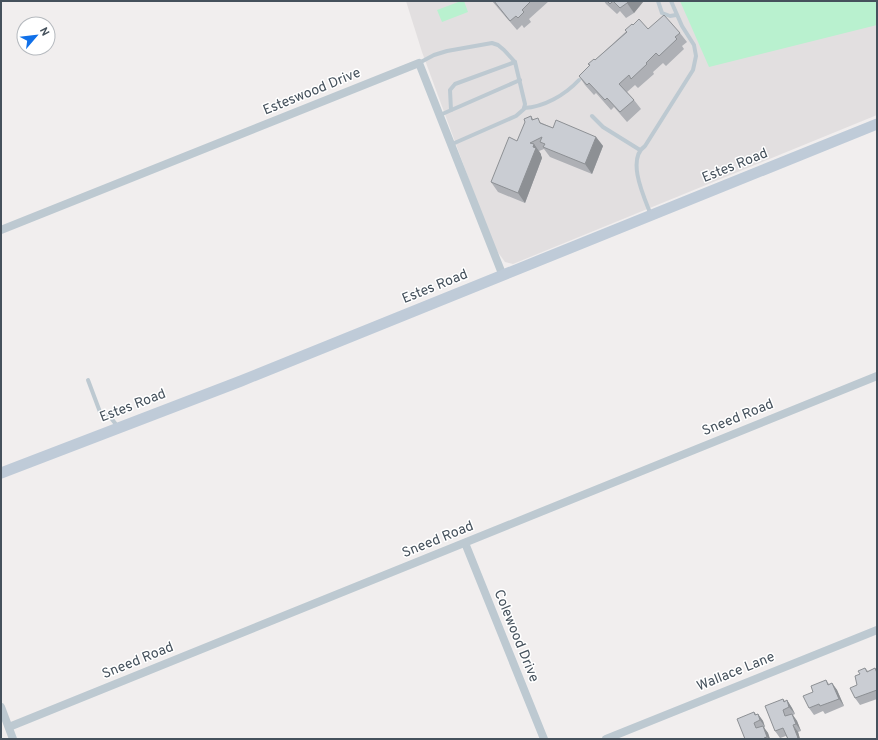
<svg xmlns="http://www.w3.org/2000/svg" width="878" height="740" font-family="Overpass,sans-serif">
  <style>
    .education { fill: #e2dfe0 }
    .green { fill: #b9f1cf }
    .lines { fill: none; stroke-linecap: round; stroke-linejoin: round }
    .lane { stroke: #bdc9d1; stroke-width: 4 }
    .street { stroke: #bdc9d1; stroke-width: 8 }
    .secondary { stroke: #bfcbd8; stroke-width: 11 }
    .wall { fill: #aeb0b5 }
    .shaded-wall { fill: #8d9094 }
    .building { fill: #cacdd3; stroke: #8d9094 }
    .labels { text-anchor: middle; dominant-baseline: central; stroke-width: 3; stroke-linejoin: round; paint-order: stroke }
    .street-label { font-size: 14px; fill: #45515c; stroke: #fff }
  </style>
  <rect width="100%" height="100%" fill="#f1eeee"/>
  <polygon class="education" points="406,1 877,1 877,115 513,264 505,262 497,251 482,215 422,52"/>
  <g class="green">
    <polygon points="461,1 464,1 468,12 442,22 437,10"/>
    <polygon points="680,1 877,1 877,25 709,67"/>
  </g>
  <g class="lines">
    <g class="lane">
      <polyline points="658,1 662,13 670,16 676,15"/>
      <polyline points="419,63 434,55 447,51 492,43 498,45 504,50 515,62 525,104 524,109 516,116 450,145"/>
      <path d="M524,108C544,107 565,95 579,80"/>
      <polyline points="451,110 450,90 455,84 515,62"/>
      <polyline points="440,115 520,80"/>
      <polyline points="592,116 603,127 640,150"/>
      <path d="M651,215C644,197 626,159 645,146L693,70L696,56L694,45L682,26L671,1"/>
      <polyline points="88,380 100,412 111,418 118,427"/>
    </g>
    <g class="street">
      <polyline points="1,230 419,63 503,276"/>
      <polyline points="465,543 544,739"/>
      <polyline points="1,707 13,739"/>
      <polyline points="9,727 877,376"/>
      <polyline points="606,739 877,630"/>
    </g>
    <polyline class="secondary" points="1,473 241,381 877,124"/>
  </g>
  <g class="wall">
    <polygon points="492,1 549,1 529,19 531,22 524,28 522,25 517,30"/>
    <polygon points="604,1 643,1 643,2 634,13 626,18 620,11 617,14 606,4"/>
    <polygon points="633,25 648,29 680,33 687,42 682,46 684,49 666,66 663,63 653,72 654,74 638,88 635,85 627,92 634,100 641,109 627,122 614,107 611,110 596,93 594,95 585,85 579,76 590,66 588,64 595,60"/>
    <polygon points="531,116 533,119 553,128 596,137 603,146 592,174 550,157 544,149 539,151 542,158 525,203 498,192 491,182 517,141"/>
    <polygon points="865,668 868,671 875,668 877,672 877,699 860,705 855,698 860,674"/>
    <polygon points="826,680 829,684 832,683 837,690 844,706 825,714 823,711 814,715 809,708 813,692"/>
    <polygon points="783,699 785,701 787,700 792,708 795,714 793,715 797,721 801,731 798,732 800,739 788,739 786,736 780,738 775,731"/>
    <polygon points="754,712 756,714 758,714 763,721 765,727 764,728 768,733 770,739 745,739"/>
  </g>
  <g class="shaded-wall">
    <polygon points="629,1 643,1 643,2 634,13 627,3"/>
    <polygon points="596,137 603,146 592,174 585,164"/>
    <polygon points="534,144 541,154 541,155 542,158 525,203 518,193"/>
    <polygon points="832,683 837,690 844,706 839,699"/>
    <polygon points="787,700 792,708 795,714 789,707"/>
    <polygon points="758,714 763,721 765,727 760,720"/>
    <polygon points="792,714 797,721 801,731 796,724"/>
    <polygon points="793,725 798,732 800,739 799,739 798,738"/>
    <polygon points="763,726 768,733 770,739 769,739 767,737"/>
  </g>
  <g class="building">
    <polygon points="494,1 531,1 522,10 524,12 518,18 516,16 510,21"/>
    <polygon points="607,1 629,1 627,3 620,8 613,1 610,4"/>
    <polygon points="664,15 680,33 675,37 677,39 659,56 656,53 646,63 647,64 631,79 629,75 619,84 634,100 620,112 607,98 605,100 589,83 587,85 579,76 590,65 588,64 594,59 595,60 627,32 625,30 632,24 633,25 639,19 648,29"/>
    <polygon points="531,116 532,120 538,118 540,123 553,128 556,120 596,137 585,164 543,147 545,144 540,142 542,137 530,143 534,144 533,147 536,148 518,193 491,182 509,137 517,141 525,122 524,119"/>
    <polygon points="865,668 867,672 875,668 877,673 877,690 855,698 850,688 857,685 855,676 860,674 858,671"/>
    <polygon points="826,680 828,685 832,683 839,699 820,706 819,704 809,708 803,696 813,692 811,686"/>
    <polygon points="783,699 784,702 787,700 789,707 783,710 785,716 792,714 796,724 793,725 798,738 795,739 788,739 783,728 775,731 765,706"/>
    <polygon points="754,712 755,715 758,714 760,720 754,723 756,728 763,726 767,737 764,738 764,739 745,739 737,719"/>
  </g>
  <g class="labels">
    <g class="street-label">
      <text transform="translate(312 92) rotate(-22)">Esteswood Drive</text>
      <text transform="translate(735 166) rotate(-22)">Estes Road</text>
      <text transform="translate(435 287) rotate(-22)">Estes Road</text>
      <text transform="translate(133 406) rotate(-21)">Estes Road</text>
      <text transform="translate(738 418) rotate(-22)">Sneed Road</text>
      <text transform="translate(438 540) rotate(-22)">Sneed Road</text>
      <text transform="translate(516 636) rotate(68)">Colewood Drive</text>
      <text transform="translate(138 661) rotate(-22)">Sneed Road</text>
      <text transform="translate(736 672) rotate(-22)">Wallace Lane</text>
    </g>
  </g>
  <rect width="878" height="740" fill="none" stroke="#45515c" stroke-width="4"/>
  <g transform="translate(36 36) rotate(62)"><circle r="19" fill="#ffffff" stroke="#b5b9be"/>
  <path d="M0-3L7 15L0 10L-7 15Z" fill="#1070e9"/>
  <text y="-6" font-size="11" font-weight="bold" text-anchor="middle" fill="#45515c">N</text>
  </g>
</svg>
